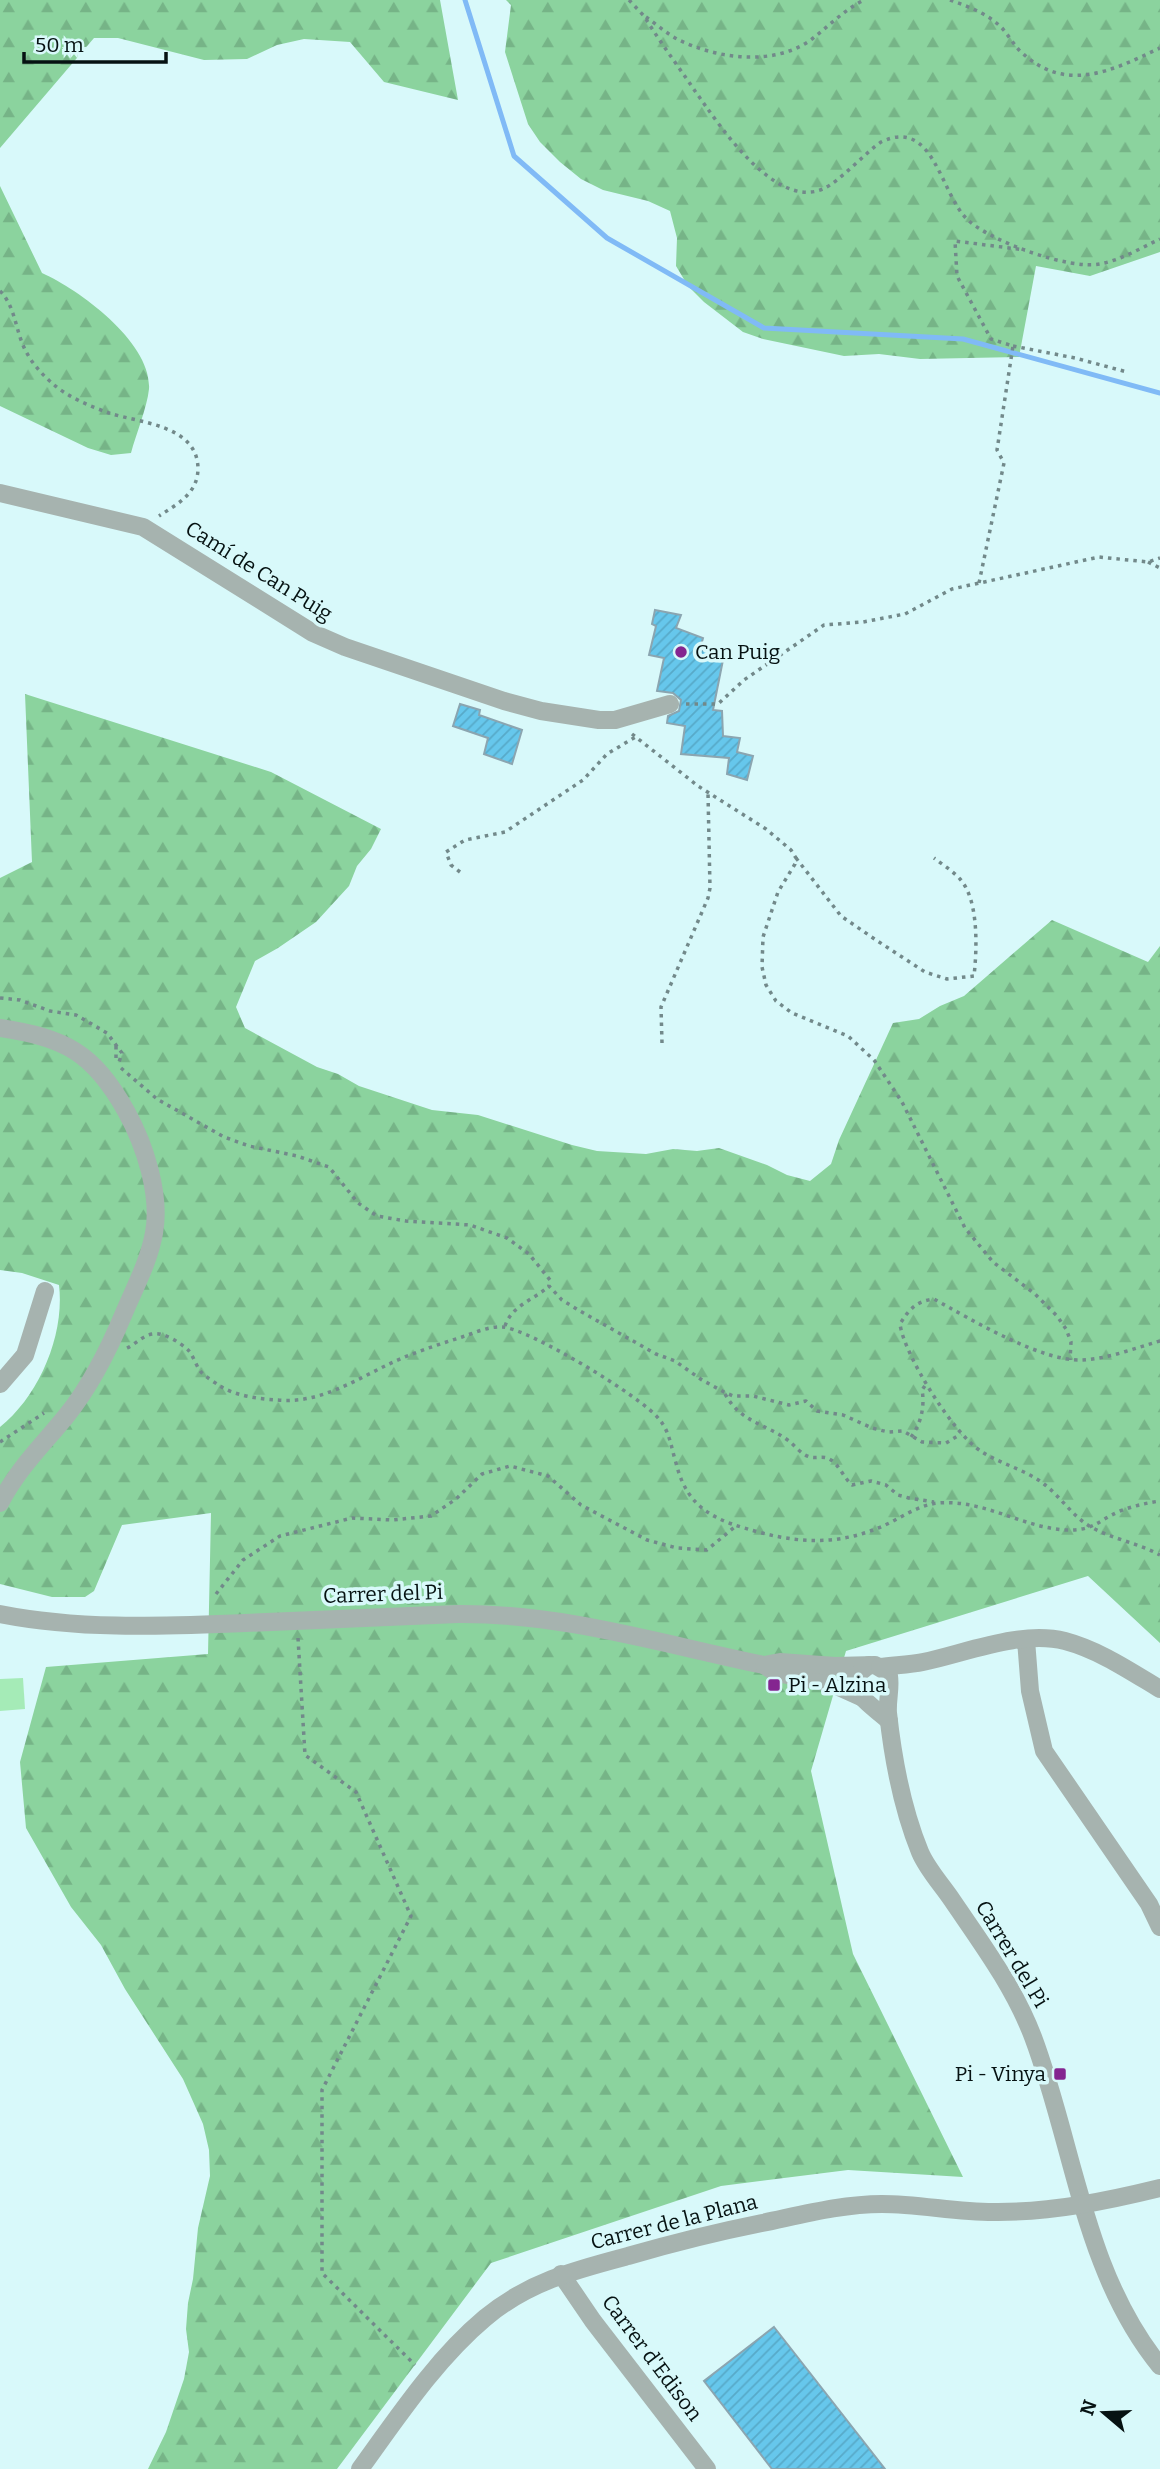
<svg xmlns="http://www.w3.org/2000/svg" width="1160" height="2469" font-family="Bitter,serif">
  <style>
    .grass { fill: #a5ebb7 }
    .forest { fill: url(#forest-firs) }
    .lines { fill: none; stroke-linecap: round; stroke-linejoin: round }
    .stream { stroke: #80baf6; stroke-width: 5 }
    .building { fill: url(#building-hatch); stroke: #8ba5b0; stroke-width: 2 }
    .path { stroke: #72898a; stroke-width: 3.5; stroke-dasharray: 3.5 5; stroke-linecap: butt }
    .minor { stroke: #a6b3af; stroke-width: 18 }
    .poi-dot { fill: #842590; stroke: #d8f9fa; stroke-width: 2.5 }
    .labels { text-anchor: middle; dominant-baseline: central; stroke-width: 7; stroke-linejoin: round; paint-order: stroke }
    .street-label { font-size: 21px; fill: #061212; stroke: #d8f9fa }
    .poi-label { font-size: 21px; fill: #061212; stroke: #d8f9fa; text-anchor: start }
  </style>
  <defs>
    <pattern id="forest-firs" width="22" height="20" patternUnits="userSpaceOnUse" patternTransform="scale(1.75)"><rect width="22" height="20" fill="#8bd39e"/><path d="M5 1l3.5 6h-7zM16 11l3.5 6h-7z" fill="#76b487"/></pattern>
    <pattern id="building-hatch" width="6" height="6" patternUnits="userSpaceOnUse" patternTransform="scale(1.75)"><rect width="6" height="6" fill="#66c7ec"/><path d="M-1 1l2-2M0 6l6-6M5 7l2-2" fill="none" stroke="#57aac9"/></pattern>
  </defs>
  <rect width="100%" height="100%" fill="#d8f9fa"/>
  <polygon class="grass" points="23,1678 25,1709 0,1711 0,1679"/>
  <g class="forest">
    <polygon points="0,0 440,0 458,100 384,82 350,42 304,39 277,45 247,59 204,60 118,38 94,38 0,148"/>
    <polygon points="506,0 1160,0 1160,252 1090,276 1036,266 1019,357 920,359 879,354 844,356 763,339 743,332 704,302 688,286 676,266 677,238 670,211 648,201 603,190 581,179 560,162 540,142 528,124 505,52 511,5"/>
    <path d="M0,186L42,273C80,290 152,343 149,389C147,408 136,434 131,453L111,455L88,448L0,406Z"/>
    <path d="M25,694L271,772L381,829L371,849L357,866L349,886L316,922L278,948L255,961L236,1007L245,1028L317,1067L338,1074L359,1086L432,1110L478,1115L572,1145L597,1151L646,1154L673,1149L697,1151L719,1148L767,1165L787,1175L810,1181L831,1164L839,1140L893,1023L919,1019L940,1006L964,996L1052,920L1148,962L1160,946V1643L1088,1576L846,1651L811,1771L853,1954L963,2177L848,2170L721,2186L491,2263L337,2469H148L166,2432L184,2379L189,2352L186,2329L188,2303L193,2279L198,2228L210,2176L209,2150L203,2124L183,2079L125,1989L101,1945L71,1907L26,1828L20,1762L46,1667L208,1654L211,1513L122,1525L94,1591L85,1597H52L0,1584V1427C39,1396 65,1335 59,1285L22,1273L0,1270V878L32,862Z"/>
  </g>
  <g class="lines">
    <polyline class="stream" points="465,0 514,156 607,238 764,328 963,339 1160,393"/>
  </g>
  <g class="building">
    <polygon points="655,610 681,615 676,628 703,638 700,649 724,655 713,710 722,711 723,736 740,738 737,752 753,756 747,780 727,774 729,758 681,754 685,726 667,723 668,716 679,711 681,700 673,693 657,691 664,658 649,655 656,626 652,624"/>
    <polygon points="460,704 480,710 479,715 522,730 512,764 484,754 488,738 453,726"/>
    <polygon points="774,2327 885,2469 772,2469 704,2381"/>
  </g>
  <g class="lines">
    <g class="path">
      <path d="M629,0L644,16C660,42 678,66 695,91C718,123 774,210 823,189C839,182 865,153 881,142C935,116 940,196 969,221C993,242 1069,270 1100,264C1121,260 1141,248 1160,239"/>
      <path d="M950,0C969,7 987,13 1002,28C1008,35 1013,43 1019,50C1065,95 1111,71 1160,48"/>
      <path d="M646,17C656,24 666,33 677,39C717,59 774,67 812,39C829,26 844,10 864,0"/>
      <path d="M0,291C13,304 15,323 21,340C27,357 38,371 52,383C67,397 90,406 109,413C140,423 197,425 198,468C198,494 177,504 159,516"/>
      <polyline points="1013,346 1075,358 1127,372"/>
      <polyline points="1148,562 1160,568"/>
      <polyline points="979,583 1004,463 997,450 1013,346 991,339 957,276 955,241 1025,250"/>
      <polyline points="686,704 718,704 744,680 824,625 863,622 905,614 952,589 1099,557 1148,562 1160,558"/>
      <polyline points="632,734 698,786 766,829 791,850 796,858 795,864 778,892 763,937 762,967 766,985 776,1001 792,1013 848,1036 874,1060 902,1102 965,1228 993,1262 1035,1294 1057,1316 1066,1329 1071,1342 1070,1360"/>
      <path d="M796,858L841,916L876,940L925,972L947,979L974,976C977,949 979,900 960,879C953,871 943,865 934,858"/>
      <polyline points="460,872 451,865 446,852 465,840 505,832 583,780 607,754 637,736"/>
      <polyline points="0,998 20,1000 50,1011 76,1015 107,1033 122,1053 118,1065"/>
      <polyline points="662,1043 661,1007 708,898 710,888 708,793"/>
      <polyline points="116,1046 116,1062"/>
      <polyline points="121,1068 157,1099 224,1137 249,1146 297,1156 329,1167 358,1203 377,1216 406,1221 470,1225 507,1238 529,1254 550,1280 549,1286 562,1300 580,1311 656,1354 675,1361 702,1380 724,1392 733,1396 753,1396 789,1405 806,1401 817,1411 843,1415 872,1428 888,1432 903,1431 922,1442 946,1443 961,1434"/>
      <path d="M505,1326C512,1305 534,1300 549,1286"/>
      <path d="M1160,1341C1135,1348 1108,1359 1082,1360C1042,1362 970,1319 934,1299C917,1301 909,1309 900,1324C904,1355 954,1435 982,1452C1001,1464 1026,1470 1044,1484C1060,1496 1073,1517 1091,1527C1112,1539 1138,1543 1160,1555"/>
      <path d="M127,1348C136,1344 143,1335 153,1334C164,1332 181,1343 189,1351C194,1357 196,1366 201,1372C206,1377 214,1382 220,1386C236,1396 259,1399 278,1400C318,1404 354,1381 389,1364C412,1353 437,1345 462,1337C474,1333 489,1326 502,1327C528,1328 642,1397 659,1419C670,1432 671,1447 676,1463C688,1511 717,1521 762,1533C805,1544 842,1544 883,1526C901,1518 918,1505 938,1503C983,1499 1021,1527 1065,1530C1094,1531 1097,1521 1120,1511C1133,1506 1146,1503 1160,1501"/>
      <path d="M725,1394C741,1423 765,1423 789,1441C795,1446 802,1455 810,1457C817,1459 824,1455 831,1460C839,1465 844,1478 852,1485L871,1481L886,1485L898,1495L909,1498L934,1502"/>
      <path d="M911,1437C921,1424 925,1406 922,1390L927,1383"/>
      <polyline points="0,1442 44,1413"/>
      <polyline points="216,1594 243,1560 280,1536 352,1518 392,1520 431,1516 456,1499 482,1474 510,1466 548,1476 581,1505 647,1540 677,1548 707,1550 737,1525"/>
      <polyline points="298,1638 305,1755 356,1792 411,1916 322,2090 322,2273 415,2365"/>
    </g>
    <g class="minor">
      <polyline points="0,493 143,527 313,633 345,647 504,701 541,711 599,720 615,720 670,704"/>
      <path d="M0,1028C65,1038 93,1052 126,1111C145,1145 161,1195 154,1233C149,1261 135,1287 124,1313C109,1349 92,1384 67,1415C43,1445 19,1467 0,1503"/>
      <polyline points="0,1384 25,1355 45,1291"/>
      <path d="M0,1614C81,1630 163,1626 245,1623C316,1620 387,1617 458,1614C562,1613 662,1644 764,1665L776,1673L830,1683L861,1697"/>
      <polyline points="1026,1640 1030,1691 1044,1751 1149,1904 1160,1927"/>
      <path d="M764,1665L780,1662L835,1666L875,1665L885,1671L889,1676C891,1688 887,1700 888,1713C893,1759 902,1808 920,1852C927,1869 942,1885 952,1900C982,1944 1014,1987 1033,2037C1074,2146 1084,2273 1160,2366"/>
      <path d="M869,1665L856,1676C851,1696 876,1708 889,1721"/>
      <path d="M880,1667C894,1665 909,1665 923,1662C966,1653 1020,1630 1065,1641C1099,1650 1130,1671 1160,1689"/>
      <polyline points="561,2274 593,2321 707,2469"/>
      <path d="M360,2469C397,2418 436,2359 485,2318C528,2282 575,2270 628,2256C673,2243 717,2232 762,2223C801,2215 842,2204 882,2204C921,2204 959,2213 998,2212C1053,2212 1107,2201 1160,2188"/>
    </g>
  </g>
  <g class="poi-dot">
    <circle cx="681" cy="652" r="7"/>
    <rect x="767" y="1678" width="14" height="14" rx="3.5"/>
    <rect x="1053" y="2067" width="14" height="14" rx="3.5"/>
  </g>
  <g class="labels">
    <g class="street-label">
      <text transform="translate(259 571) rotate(32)">Camí de Can Puig</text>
      <text transform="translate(383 1594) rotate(-2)">Carrer del Pi</text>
      <text transform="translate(1012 1954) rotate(59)">Carrer del Pi</text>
      <text transform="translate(674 2222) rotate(-14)">Carrer de la Plana</text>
      <text transform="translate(652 2358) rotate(53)">Carrer d'Edison</text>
    </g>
    <g class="poi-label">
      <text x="695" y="652">Can Puig</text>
      <text x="788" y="1685">Pi - Alzina</text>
      <text x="1046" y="2074" text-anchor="end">Pi - Vinya</text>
    </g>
  </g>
  <g transform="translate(1104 2413) rotate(289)" stroke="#d8f9fa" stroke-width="5" paint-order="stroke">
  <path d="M0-5L12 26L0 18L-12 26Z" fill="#061212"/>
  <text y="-10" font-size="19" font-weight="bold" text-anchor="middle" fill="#061212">N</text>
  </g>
  <path d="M24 52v10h142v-10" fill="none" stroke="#061212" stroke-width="3.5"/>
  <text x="35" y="52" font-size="21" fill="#061212" stroke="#d8f9fa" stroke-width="5" paint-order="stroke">50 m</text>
</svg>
